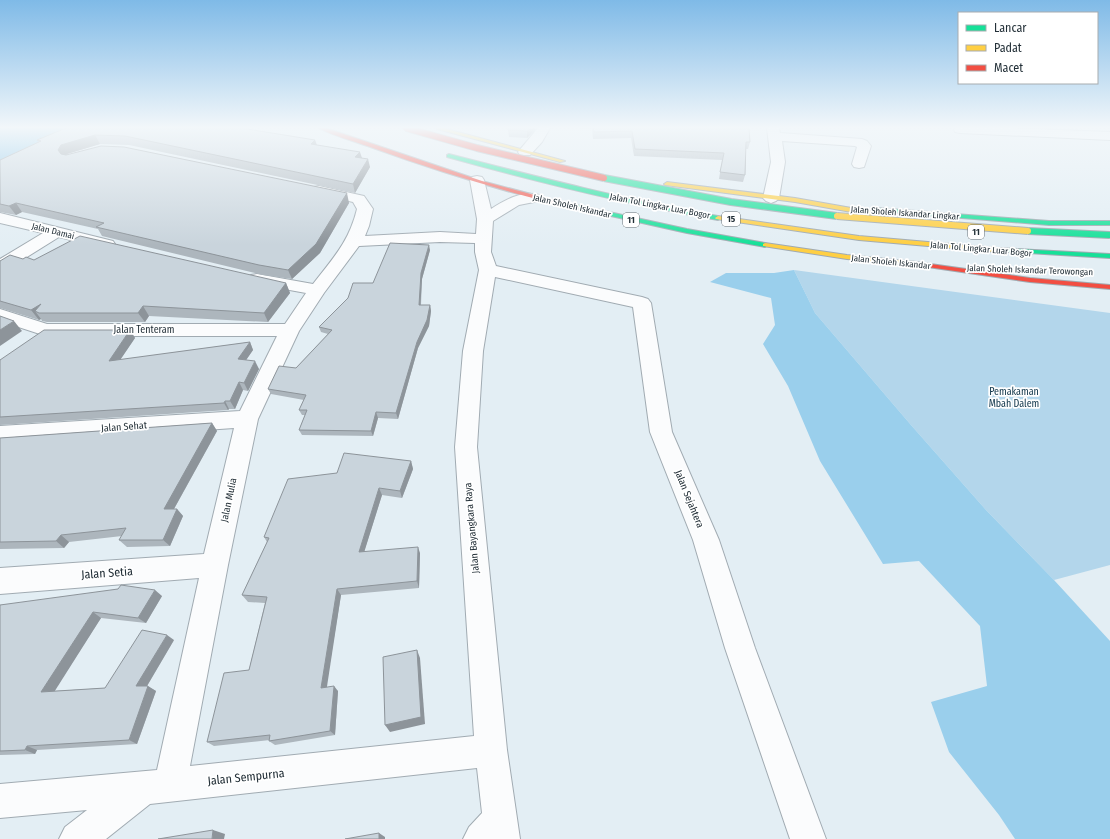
<svg xmlns="http://www.w3.org/2000/svg" width="1110" height="839" font-family="'Fira Sans Condensed',sans-serif">
  <style>
    .green { fill: #b3d6eb }
    .forest { fill: #9acfec }
    .water { fill: #82c2e6 }
    .lines { fill: none; stroke-linecap: round; stroke-linejoin: round }
    .street-casing { stroke: #a1abb2; stroke-width: 2 }
    .fast-casing { stroke: #a1abb2; stroke-width: 2 }
    .slow-casing { stroke: #a1abb2; stroke-width: 2 }
    .jam-casing { stroke: #a1abb2; stroke-width: 2 }
    .street { fill: #fbfcfd; fill-rule: evenodd }
    .fast { fill: #16e098; fill-rule: evenodd }
    .slow { fill: #ffcf43; fill-rule: evenodd }
    .jam { fill: #f24e42; fill-rule: evenodd }
    .fast-bridge-casing { stroke: #a1abb2; stroke-width: 8; stroke-linecap: butt }
    .slow-bridge-casing { stroke: #a1abb2; stroke-width: 8; stroke-linecap: butt }
    .jam-bridge-casing { stroke: #a1abb2; stroke-width: 8; stroke-linecap: butt }
    .fast-bridge { stroke: #16e098; stroke-width: 6 }
    .slow-bridge { stroke: #ffcf43; stroke-width: 6 }
    .jam-bridge { stroke: #f24e42; stroke-width: 6 }
    .wall { fill: #adb6bd }
    .shaded-wall { fill: #8d949a }
    .building { fill: #c9d4dc; stroke: #8d949a }
    .labels { text-anchor: middle; dominant-baseline: central; stroke-width: 3.5; stroke-linejoin: round; paint-order: stroke }
    .far-street-label { font-size: 9px; fill: #222f37; stroke: #fff }
    .shield { fill: #fff; stroke: #646d73; stroke-width: 1 }
    .shield-label { font-size: 9px; font-weight: bold; fill: #222f37 }
    .street-label { font-size: 10px; fill: #222f37; stroke: #fff }
    .park-label { font-size: 10px; fill: #0d3348; stroke: #fff }
    .near-street-label { font-size: 12px; fill: #222f37; stroke: #fff }
  </style>
  <rect width="100%" height="100%" fill="#e3eef4"/>
  <polygon class="green" points="794,270 1110,313 1110,565 1054,580 986,510 911,425 815,313"/>
  <polygon class="forest" points="794,270 815,313 911,425 986,510 1054,580 1110,641 1110,839 1015,839 999,815 949,752 931,702 987,686 980,626 919,561 883,564 820,461 788,386 763,344 775,325 771,298 710,282 726,273 774,273"/>
  <polygon class="water" points="0,128 73,128 0,161"/>
  <g class="lines">
    <g class="street-casing">
      <g id="street">
        <polygon points="538,128 550,128 542,142 530,155 520,155 518,152"/>
        <polygon points="767,128 779,128 780,133 862,139 867,141 871,146 864,167 859,168 854,167 852,164 857,147 855,146 782,141 785,162 779,198 776,201 771,203 766,201 763,198 771,162"/>
        <polygon points="955,128 1011,128 1110,132 1110,140 960,133 955,132 954,129"/>
        <path d="M477,176L482,177L484,180L491,209C505,200 522,190 539,195L542,198L539,201L519,205L493,221L491,252L496,266L642,297L648,299L651,303L672,432L719,540L755,648L826,839H790L725,648L693,540L650,432L633,307L495,277L483,351L477,447L507,750L520,839H463L469,827L482,813L477,768L150,804L106,839H59L65,827L87,810L0,818V784L157,770L199,578L0,594V568L204,554L234,428L0,444V426L240,411L277,336H46L0,321V309L47,324H285L306,293L251,283L248,279L251,275L257,274L313,284C333,258 349,242 357,209L353,202L314,193L312,190L314,187L319,186L364,196L373,209L369,226L365,236L440,232L476,234L477,219L470,180L472,177ZM440,242L475,243V252L479,270L463,351L455,447L474,736L190,766L228,565L258,419L299,331L324,293L359,246Z"/>
        <polygon points="0,213 113,241 115,244 113,247 107,249 59,237 6,270 0,271 0,259 43,233 0,223"/>
      </g>
    </g>
    <g class="fast-casing">
      <g id="fast">
        <path d="M449,154C538,177 627,200 718,216L721,218L718,220C626,204 537,182 447,157V155Z"/>
        <polygon points="577,205 687,229 765,243 768,245 765,247 687,233 575,208 575,206"/>
        <polygon points="876,208 1049,221 1110,221 1110,225 1049,225 874,211 874,209"/>
        <polygon points="997,248 1110,254 1110,258 995,251 994,250"/>
      </g>
    </g>
    <g class="slow-casing">
      <g id="slow">
        <polygon points="437,128 443,128 565,161 560,162 437,129"/>
        <polygon points="667,182 795,198 891,215 894,217 891,219 795,202 665,185 664,184"/>
        <polygon points="718,216 859,236 997,248 1000,250 997,252 859,240 716,219 715,218"/>
        <polygon points="765,243 847,255 916,262 919,264 916,266 847,259 763,246 763,244"/>
      </g>
    </g>
    <g class="jam-casing">
      <g id="jam">
        <path d="M319,128H326L482,181L580,207L577,209C508,193 440,172 373,148C360,143 330,135 319,128Z"/>
        <polygon points="916,262 1030,278 1110,285 1110,289 1030,282 914,265 913,264"/>
      </g>
    </g>
    <use href="#street" class="street"/>
    <use href="#fast" class="fast"/>
    <use href="#slow" class="slow"/>
    <use href="#jam" class="jam"/>
    <g class="fast-bridge-casing">
      <g id="fast-bridge">
        <polyline points="604,178 731,202 837,216"/>
        <polyline points="1028,231 1110,235"/>
      </g>
    </g>
    <g class="slow-bridge-casing">
      <polyline id="slow-bridge" points="837,216 1028,231"/>
    </g>
    <g class="jam-bridge-casing">
      <polyline id="jam-bridge" points="406,128 477,148 604,178"/>
    </g>
    <use href="#fast-bridge" class="fast-bridge"/>
    <use href="#slow-bridge" class="slow-bridge"/>
    <use href="#jam-bridge" class="jam-bridge"/>
  </g>
  <g class="wall">
    <polygon points="66,128 315,140 317,145 362,158 370,167 355,193 129,145 100,144 67,154 66,155 349,203 320,253 292,279 263,275 102,236 98,229 22,212 16,215 0,212 0,160 39,142 37,140"/>
    <polygon points="509,128 537,128 527,138 509,137 508,130"/>
    <polygon points="577,128 749,128 750,142 748,149 746,149 745,175 743,182 719,179 722,160 634,156 631,138 593,139 592,129"/>
    <polygon points="430,250 422,279 421,305 430,305 431,311 429,326 418,348 398,419 378,418 373,436 302,435 299,430 305,415 302,415 299,410 304,400 271,394 268,389 296,368 328,334 321,332 319,327 373,283"/>
    <polygon points="23,259 286,283 290,293 268,322 149,316 145,322 47,322 42,321 41,319 39,320 0,308 0,261"/>
    <polygon points="130,330 135,338 120,360 250,342 253,350 246,360 259,369 248,391 243,390 235,409 229,409 228,410 0,425 0,360"/>
    <polygon points="212,423 217,431 174,509 177,509 183,516 170,546 127,547 119,540 122,536 69,542 64,548 0,549 0,438"/>
    <polygon points="411,461 413,469 402,498 382,495 364,552 420,553 419,588 341,595 326,687 338,691 335,735 275,745 269,741 270,740 214,746 207,742 249,670 265,603 248,602 242,595 267,542 264,537 337,473"/>
    <polygon points="162,596 146,623 101,618 54,691 105,688 174,640 147,686 156,691 137,744 37,750 35,754 0,755 0,605"/>
  </g>
  <g class="shaded-wall">
    <polygon points="531,128 537,128 527,138 527,131"/>
    <polygon points="95,135 100,144 67,154 64,159 58,150 61,145"/>
    <polygon points="315,140 318,149 311,144"/>
    <polygon points="360,152 363,161 355,157"/>
    <polygon points="368,159 370,167 355,193 353,184"/>
    <polygon points="347,193 349,203 320,253 292,279 288,270"/>
    <polygon points="16,203 22,212 16,215 9,206"/>
    <polygon points="429,245 430,250 422,279 420,311 419,305 421,273"/>
    <polygon points="286,283 290,293 268,322 264,313"/>
    <polygon points="41,304 35,311 41,319 39,320 31,310"/>
    <polygon points="430,305 431,311 429,326 418,348 398,419 396,413 417,342"/>
    <polygon points="143,306 149,316 145,322 138,313"/>
    <polygon points="14,321 22,331 0,346 0,330"/>
    <polygon points="130,330 135,338 114,369 109,361"/>
    <polygon points="250,342 253,350 242,366 238,359"/>
    <polygon points="255,361 259,369 248,391 244,383"/>
    <polygon points="239,382 243,390 235,409 230,401"/>
    <polygon points="225,401 229,409 228,410 224,403"/>
    <polygon points="376,412 378,418 373,436 371,431"/>
    <polygon points="212,423 217,431 170,516 164,509"/>
    <polygon points="411,461 413,469 402,498 400,491"/>
    <polygon points="379,488 382,495 362,559 359,552"/>
    <polygon points="177,509 183,516 170,546 163,540"/>
    <polygon points="61,535 69,542 64,548 56,541"/>
    <polygon points="418,547 420,553 419,588 417,581"/>
    <polygon points="337,589 341,595 326,693 321,688"/>
    <polygon points="155,590 162,596 146,623 138,618"/>
    <polygon points="93,612 101,618 51,697 41,692"/>
    <polygon points="167,635 174,640 144,691 136,686"/>
    <polygon points="417,650 420,658 425,724 390,732 385,725"/>
    <polygon points="148,686 156,691 137,744 129,740"/>
    <polygon points="334,686 338,691 335,735 330,731"/>
    <polygon points="27,746 37,750 35,754 25,750"/>
    <polygon points="213,830 225,834 224,839 212,839"/>
    <polygon points="379,833 385,837 385,839 379,839"/>
  </g>
  <g class="building">
    <polygon points="66,128 241,128 315,140 311,144 360,152 355,157 368,159 353,184 125,136 95,135 61,145 58,150 61,154 66,155 101,146 124,147 347,193 316,244 288,270 259,265 96,227 104,223 16,203 9,206 0,204 0,160 41,141 37,140"/>
    <polygon points="509,128 531,128 527,131 508,130"/>
    <polygon points="593,128 749,128 750,142 746,142 745,175 720,172 724,153 635,149 632,131 594,132"/>
    <polygon points="80,236 286,283 264,313 143,306 138,313 39,313 35,311 41,304 31,310 0,301 0,261 10,255 23,259 26,257 34,260"/>
    <polygon points="390,243 429,245 421,273 419,305 430,305 427,320 417,342 396,413 376,412 371,431 299,430 307,410 299,410 306,395 268,389 279,366 296,368 332,330 319,327 348,298 353,283 373,283"/>
    <polygon points="0,316 14,321 0,330"/>
    <polygon points="44,330 130,330 109,361 250,342 238,359 255,361 244,383 239,382 230,401 225,401 224,403 0,417 0,360"/>
    <polygon points="212,423 164,509 177,509 163,540 119,540 126,528 61,535 56,541 0,542 0,438"/>
    <polygon points="344,453 411,461 400,491 379,488 359,552 418,547 417,581 337,589 321,688 334,686 330,731 269,741 270,735 207,742 224,673 249,670 267,597 242,595 269,538 264,537 288,479 337,473"/>
    <polygon points="121,585 155,590 138,618 93,612 41,692 105,688 142,630 167,635 136,686 148,686 129,740 27,746 25,750 0,751 0,605 118,589"/>
    <polygon points="417,650 421,717 385,725 383,657"/>
    <polygon points="213,830 212,839 158,839"/>
    <polygon points="379,833 379,839 345,839"/>
  </g>
  <linearGradient id="sky" x2="0" y2="1"><stop stop-color="#7fbae7"/><stop offset="0.52" stop-color="#f2f7fa"/><stop offset="1" stop-color="#f2f7fa" stop-opacity="0"/></linearGradient>
  <rect width="1110" height="245" fill="url(#sky)"/>
  <g class="labels">
    <g class="far-street-label">
      <text transform="translate(572 206) rotate(13)">Jalan Sholeh Iskandar</text>
      <text transform="translate(660 206) rotate(11)">Jalan Tol Lingkar Luar Bogor</text>
      <text transform="translate(905 213) rotate(4)">Jalan Sholeh Iskandar Lingkar</text>
      <text transform="translate(53 231) rotate(14)">Jalan Damai</text>
      <text transform="translate(981 249) rotate(5)">Jalan Tol Lingkar Luar Bogor</text>
      <text transform="translate(891 262) rotate(6)">Jalan Sholeh Iskandar</text>
      <text transform="translate(1030 270) rotate(2)">Jalan Sholeh Iskandar Terowongan</text>
    </g>
    <g class="shield">
      <rect x="722" y="212" width="18" height="14" rx="3"/>
      <rect x="623" y="213" width="16" height="14" rx="3"/>
      <rect x="968" y="225" width="16" height="14" rx="3"/>
    </g>
    <g class="shield-label">
      <text x="731" y="219">15</text>
      <text x="631" y="220">11</text>
      <text x="976" y="232">11</text>
    </g>
    <g class="street-label">
      <text x="144" y="330">Jalan Tenteram</text>
      <text transform="translate(124 427) rotate(-4)">Jalan Sehat</text>
      <text transform="translate(689 499) rotate(68)">Jalan Sejahtera</text>
      <text transform="translate(229 500) rotate(-78)">Jalan Mulia</text>
      <text transform="translate(472 528) rotate(-95)">Jalan Bayangkara Raya</text>
    </g>
    <g class="park-label">
      <text x="1014" y="392">Pemakaman<tspan x="1014" dy="12">Mbah Dalem</tspan></text>
    </g>
    <g class="near-street-label">
      <text transform="translate(107 573) rotate(-4)">Jalan Setia</text>
      <text transform="translate(246 777) rotate(-6)">Jalan Sempurna</text>
    </g>
  </g>
  <rect x="958" y="12" width="140" height="72" fill="#ffffff" stroke="#a7acaf"/>
  <rect x="966" y="25" width="20" height="6" fill="#16e098" stroke="#a7acaf"/>
  <text x="994" y="32" font-size="12" fill="#222f37">Lancar</text>
  <rect x="966" y="45" width="20" height="6" fill="#ffcf43" stroke="#a7acaf"/>
  <text x="994" y="52" font-size="12" fill="#222f37">Padat</text>
  <rect x="966" y="65" width="20" height="6" fill="#f24e42" stroke="#a7acaf"/>
  <text x="994" y="72" font-size="12" fill="#222f37">Macet</text>
</svg>
